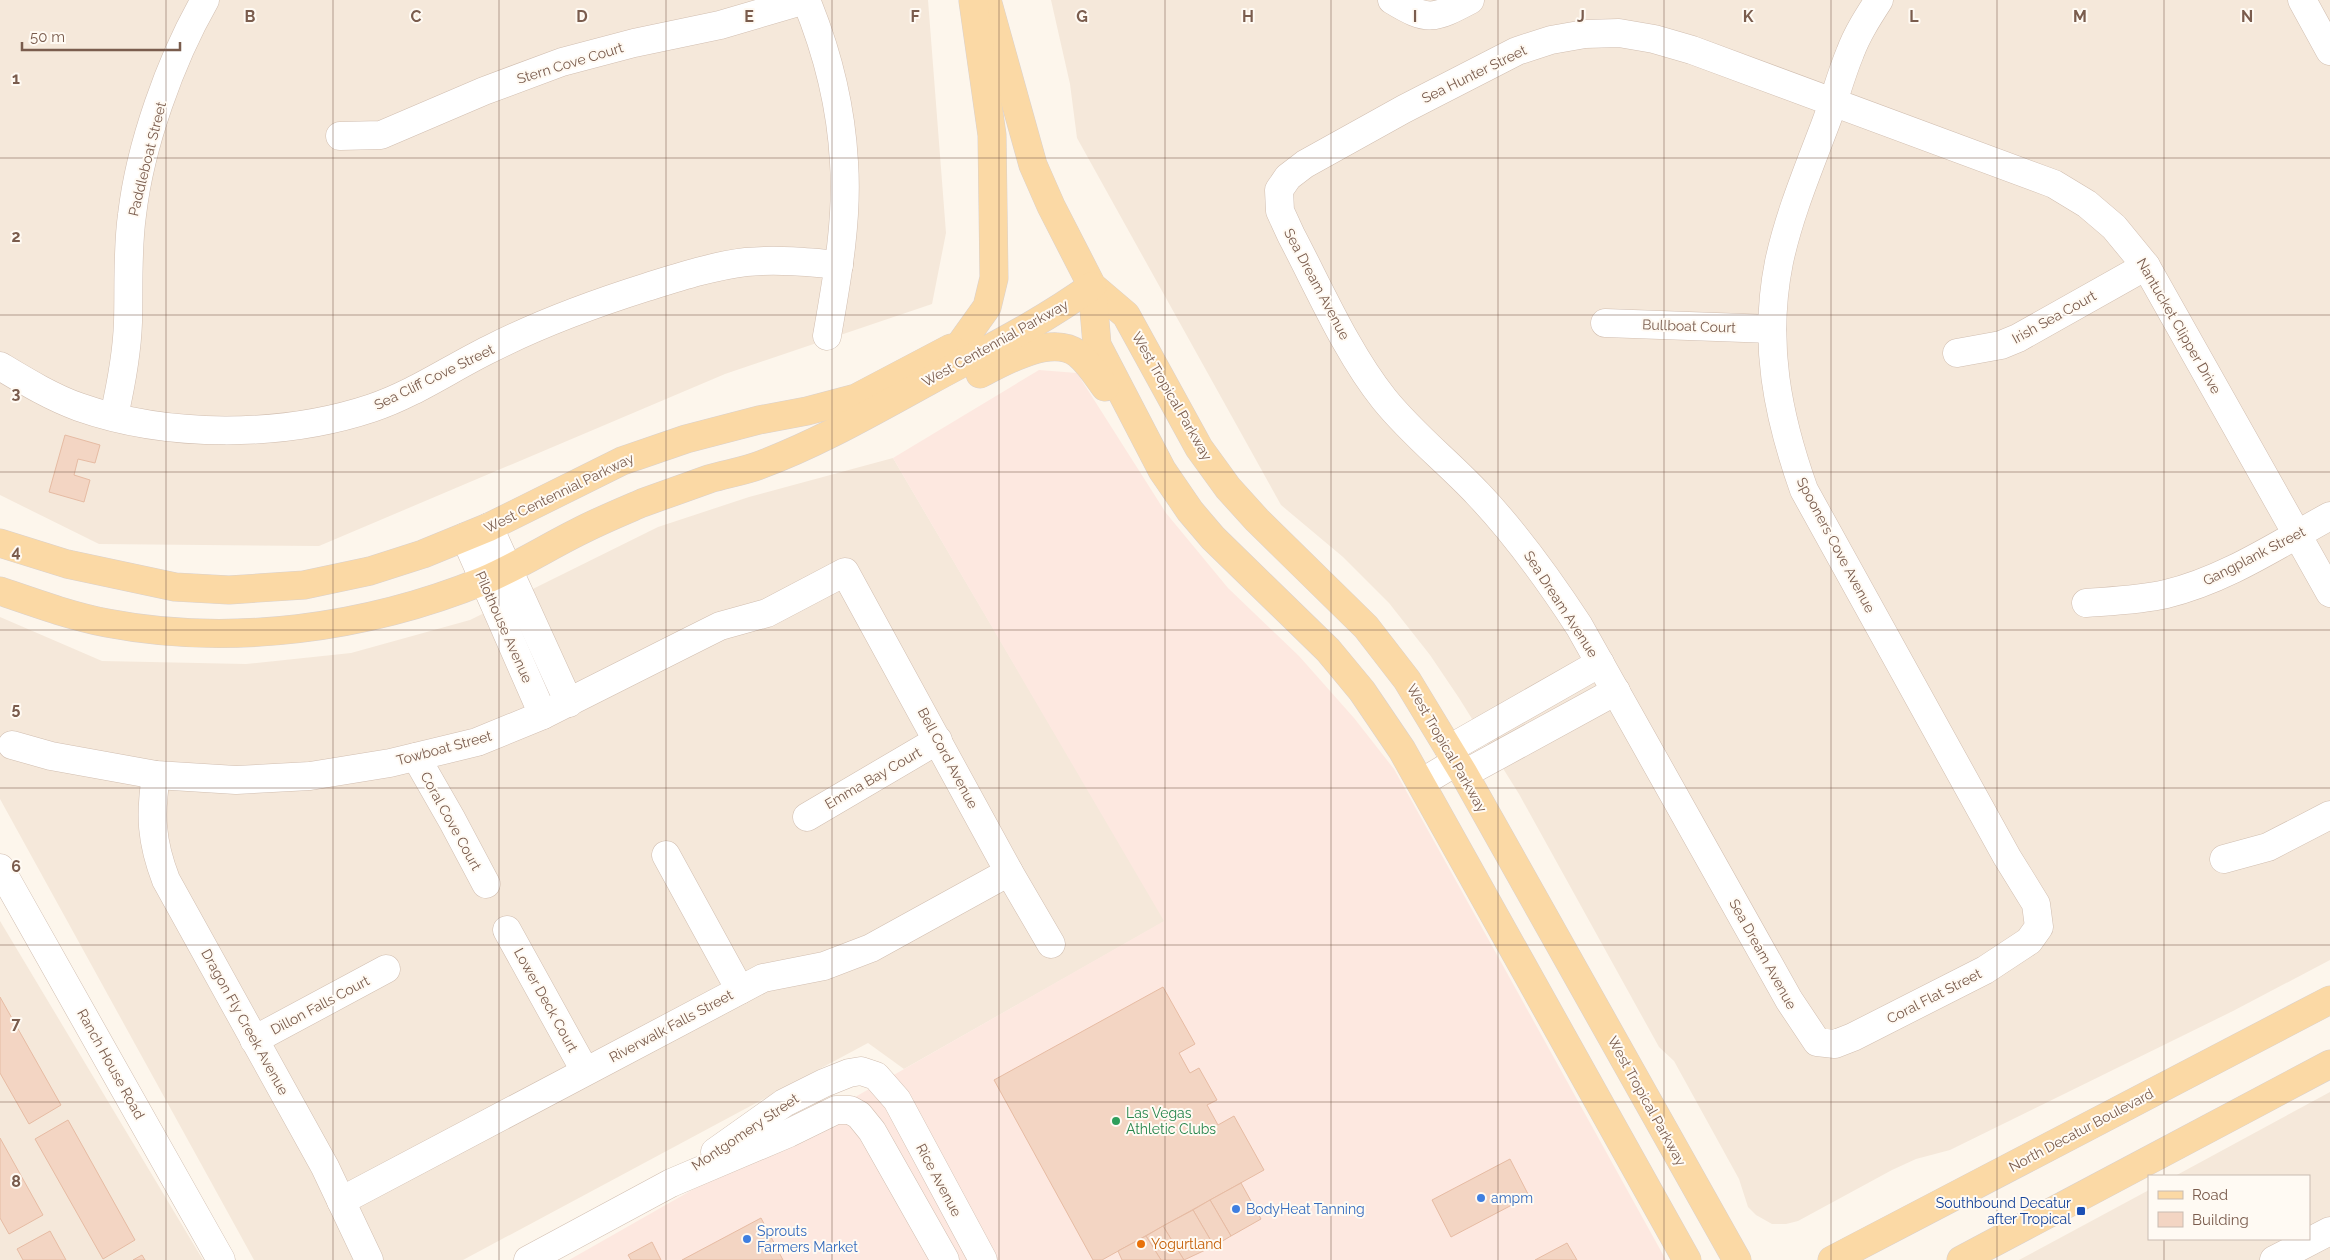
<svg xmlns="http://www.w3.org/2000/svg" width="2330" height="1260" font-family="Raleway,sans-serif">
  <style>
    .residential { fill: #f5e8da }
    .commercial { fill: #fde8e0 }
    .building { fill: #f3d5c3; stroke: #e6bba3 }
    .lines { fill: none; stroke-linecap: round; stroke-linejoin: round }
    .minor-casing { stroke: #d1beb0; stroke-width: 29 }
    .major-casing { stroke: #dad1cd; stroke-width: 29 }
    .minor { stroke: #fff; stroke-width: 28 }
    .major { stroke: #fbd9a5; stroke-width: 28 }
    .grid { fill: none; stroke: #7a5c4d; stroke-width: 1; stroke-opacity: 0.55 }
    .leisure-dot { fill: #2e9e5b; stroke: #fffaf3; stroke-width: 2 }
    .shop-dot { fill: #3f7fe0; stroke: #fffaf3; stroke-width: 2 }
    .transit-dot { fill: #1a4fb4; stroke: #fffaf3; stroke-width: 2 }
    .food-dot { fill: #e8710a; stroke: #fffaf3; stroke-width: 2 }
    .labels { text-anchor: middle; dominant-baseline: central; stroke-width: 4; stroke-linejoin: round; paint-order: stroke }
    .street-label { font-size: 14px; fill: #7a5c4d; stroke: #fffaf3 }
    .leisure-label { font-size: 14px; fill: #27864d; stroke: #fffaf3; text-anchor: start }
    .shop-label { font-size: 14px; fill: #366cbe; stroke: #fffaf3; text-anchor: start }
    .transit-label { font-size: 14px; fill: #164399; stroke: #fffaf3; text-anchor: end }
    .food-label { font-size: 14px; fill: #c56008; stroke: #fffaf3; text-anchor: start }
    .grid-label { font-size: 16px; text-anchor: middle; font-weight: bold; fill: #7a5c4d; stroke: #fffaf3; stroke-width: 4; stroke-linejoin: round; paint-order: stroke }
  </style>
  <rect width="100%" height="100%" fill="#fdf6ec"/>
  <g class="residential">
    <polygon points="0,0 928,0 946,233 932,304 725,374 319,546 99,544 0,495"/>
    <polygon points="1051,0 2330,0 2330,960 2233,1011 1950,1150 1916,1159 1892,1170 1798,1221 1786,1224 1772,1224 1756,1215 1748,1207 1739,1179 1674,1061 1659,1047 1519,794 1459,698 1430,655 1389,603 1343,557 1281,505 1077,138 1070,84"/>
    <polygon points="893,458 1165,921 904,1069 868,1043 463,1260 254,1260 0,799 0,617 102,661 246,664 351,653 470,620 658,527 749,497"/>
    <polygon points="0,921 203,1260 0,1260"/>
    <polygon points="2330,1092 2330,1260 2019,1260 2149,1190 2149,1239 2309,1239 2309,1176 2175,1176"/>
  </g>
  <polygon class="commercial" points="1039,370 1077,373 1166,513 1228,588 1299,656 1354,718 1394,769 1666,1260 569,1260 1164,921 893,458"/>
  <g class="building">
    <polygon points="65,435 100,445 95,463 78,459 74,475 90,480 84,502 49,492"/>
    <polygon points="1163,987 1195,1044 1179,1053 1190,1073 1199,1068 1217,1100 1207,1105 1218,1125 1234,1116 1264,1170 1102,1260 1093,1260 994,1080"/>
    <polygon points="0,997 61,1105 29,1124 0,1073"/>
    <polygon points="68,1120 135,1240 103,1259 35,1139"/>
    <polygon points="0,1138 43,1215 9,1234 0,1218"/>
    <polygon points="1510,1159 1529,1196 1451,1237 1432,1200"/>
    <polygon points="1241,1183 1261,1219 1231,1236 1210,1200"/>
    <polygon points="1210,1200 1231,1236 1214,1246 1193,1210"/>
    <polygon points="1193,1210 1214,1246 1184,1260 1163,1226"/>
    <polygon points="761,1218 783,1260 682,1260"/>
    <polygon points="1163,1226 1184,1260 1161,1260 1146,1236"/>
    <polygon points="50,1231 66,1260 23,1260 17,1249"/>
    <polygon points="1146,1236 1161,1260 1122,1260 1118,1251"/>
    <polygon points="652,1242 661,1260 631,1260 628,1255"/>
    <polygon points="1567,1243 1577,1260 1535,1260"/>
    <polygon points="142,1255 145,1260 133,1260"/>
  </g>
  <g class="lines">
    <g class="minor-casing">
      <g id="minor">
        <path d="M806,0C827,51 841,107 844,162C848,220 837,279 827,336"/>
        <path d="M1392,0C1428,22 1434,19 1470,0"/>
        <path d="M1879,0C1868,17 1857,34 1850,53C1840,77 1834,102 1825,125C1808,170 1789,215 1779,262C1763,342 1777,414 1804,490L2007,857L2036,904L2039,927L2029,941L1985,970L1853,1037L1835,1044L1817,1042L1789,1000L1579,626C1549,580 1517,535 1478,494C1448,462 1412,434 1384,399C1347,353 1319,288 1291,235L1280,211L1279,190L1288,177L1305,164L1404,109L1517,51L1551,40L1585,34L1619,33L1654,39L1692,50L2054,184L2087,204L2114,227L2146,266L2330,593"/>
        <polyline points="2302,0 2330,51"/>
        <polyline points="340,136 381,135 484,91 562,62 634,43 720,25 805,0"/>
        <polyline points="1605,323 1772,329"/>
        <polyline points="1957,353 2001,345 2018,338 2146,266"/>
        <path d="M0,366C25,381 51,397 79,407C167,438 282,438 372,408C414,394 451,368 490,349C541,323 593,304 647,287C679,277 713,266 746,262C777,259 808,262 839,265"/>
        <path d="M114,416C121,385 127,354 128,322C129,287 127,250 132,215C140,146 170,61 205,0"/>
        <polyline points="489,527 569,703"/>
        <polyline points="465,537 543,715"/>
        <path d="M2086,603C2112,601 2140,600 2166,594C2225,580 2277,545 2330,516"/>
        <polyline points="12,745 51,756 156,775 236,780 310,776 390,763 477,742 543,715 690,641 720,626 767,613 845,572 1009,872 1051,944"/>
        <polyline points="1449,749 1600,663"/>
        <polyline points="416,757 452,820 486,884"/>
        <polyline points="1464,774 1616,691"/>
        <path d="M156,775C150,815 151,841 166,880L325,1167L369,1260"/>
        <polyline points="1421,783 1456,762"/>
        <polyline points="807,817 938,740"/>
        <polyline points="666,855 740,990"/>
        <polyline points="2224,859 2268,847 2330,815"/>
        <polyline points="0,868 221,1260"/>
        <polyline points="507,930 585,1071"/>
        <polyline points="254,1040 386,969"/>
        <polyline points="715,1152 784,1103 824,1083 849,1073 861,1071 876,1076 897,1100 983,1260"/>
        <polyline points="341,1201 763,978 824,966 871,948 1009,872"/>
        <polyline points="528,1260 671,1183 789,1133 836,1110 850,1110 859,1115 872,1131 945,1260"/>
        <polyline points="2274,1260 2330,1231"/>
      </g>
    </g>
    <g class="major-casing">
      <g id="major">
        <polyline points="987,0 1033,165 1051,206 1092,286 1126,315 1199,448 1228,488 1257,520 1366,627 1407,680 1464,774 1737,1260"/>
        <polyline points="1092,286 1097,345 1162,470 1190,511 1213,538 1328,650 1362,691 1402,750 1687,1260"/>
        <polyline points="962,342 987,307 994,278 992,135 973,1"/>
        <path d="M980,374C1005,361 1052,334 1078,354C1089,363 1097,376 1105,387"/>
        <polyline points="0,543 67,564 175,587 229,590 304,585 370,571 423,554 489,527 622,461 686,439 759,420 807,411 856,398 951,348"/>
        <path d="M0,591C35,603 71,616 107,623C232,647 367,628 483,581C516,567 546,548 578,532C599,521 621,512 642,503C664,495 687,487 709,479C726,474 744,471 760,465C819,443 874,411 929,381C984,351 1041,323 1092,286"/>
        <polyline points="1832,1260 2330,1000"/>
        <polyline points="1961,1260 2330,1064"/>
      </g>
    </g>
    <use href="#minor" class="minor"/>
    <use href="#major" class="major"/>
  </g>
  <path class="grid" d="M166,0V1260M333,0V1260M499,0V1260M666,0V1260M832,0V1260M999,0V1260M1165,0V1260M1331,0V1260M1498,0V1260M1664,0V1260M1831,0V1260M1997,0V1260M2164,0V1176M0,158H2330M0,315H2330M0,472H2330M0,630H2330M0,788H2330M0,945H2330M0,1102H2330M2164,1239V1260"/>
  <circle class="leisure-dot" cx="1116" cy="1121" r="5"/>
  <g class="shop-dot">
    <circle cx="1481" cy="1198" r="5"/>
    <circle cx="1236" cy="1209" r="5"/>
    <circle cx="747" cy="1239" r="5"/>
  </g>
  <rect class="transit-dot" x="2076" y="1206" width="10" height="10" rx="2.5"/>
  <circle class="food-dot" cx="1141" cy="1244" r="5"/>
  <g class="labels">
    <g class="street-label">
      <text transform="translate(570 63) rotate(-17)">Stern Cove Court</text>
      <text transform="translate(1474 74) rotate(-26)">Sea Hunter Street</text>
      <text transform="translate(147 159) rotate(-76)">Paddleboat Street</text>
      <text transform="translate(1317 284) rotate(62)">Sea Dream Avenue</text>
      <text transform="translate(2054 317) rotate(-29)">Irish Sea Court</text>
      <text transform="translate(1689 326) rotate(2)">Bullboat Court</text>
      <text transform="translate(2179 326) rotate(60)">Nantucket Clipper Drive</text>
      <text transform="translate(995 343) rotate(-29)">West Centennial Parkway</text>
      <text transform="translate(434 377) rotate(-26)">Sea Cliff Cove Street</text>
      <text transform="translate(1172 396) rotate(60)">West Tropical Parkway</text>
      <text transform="translate(559 493) rotate(-26)">West Centennial Parkway</text>
      <text transform="translate(1836 545) rotate(62)">Spooners Cove Avenue</text>
      <text transform="translate(2254 556) rotate(-27)">Gangplank Street</text>
      <text transform="translate(1561 604) rotate(57)">Sea Dream Avenue</text>
      <text transform="translate(504 627) rotate(66)">Pilothouse Avenue</text>
      <text transform="translate(444 748) rotate(-15)">Towboat Street</text>
      <text transform="translate(1447 748) rotate(60)">West Tropical Parkway</text>
      <text transform="translate(948 758) rotate(62)">Bell Cord Avenue</text>
      <text transform="translate(873 778) rotate(-30)">Emma Bay Court</text>
      <text transform="translate(451 821) rotate(61)">Coral Cove Court</text>
      <text transform="translate(1763 954) rotate(61)">Sea Dream Avenue</text>
      <text transform="translate(1934 996) rotate(-27)">Coral Flat Street</text>
      <text transform="translate(546 1000) rotate(61)">Lower Deck Court</text>
      <text transform="translate(320 1005) rotate(-28)">Dillon Falls Court</text>
      <text transform="translate(245 1022) rotate(61)">Dragon Fly Creek Avenue</text>
      <text transform="translate(671 1026) rotate(-28)">Riverwalk Falls Street</text>
      <text transform="translate(111 1064) rotate(61)">Ranch House Road</text>
      <text transform="translate(1647 1101) rotate(61)">West Tropical Parkway</text>
      <text transform="translate(2081 1130) rotate(-28)">North Decatur Boulevard</text>
      <text transform="translate(745 1132) rotate(-34)">Montgomery Street</text>
      <text transform="translate(939 1180) rotate(62)">Rice Avenue</text>
    </g>
    <g class="leisure-label">
      <text x="1126" y="1113">Las Vegas<tspan x="1126" dy="16">Athletic Clubs</tspan></text>
    </g>
    <g class="shop-label">
      <text x="1491" y="1198">ampm</text>
      <text x="1246" y="1209">BodyHeat Tanning</text>
      <text x="757" y="1231">Sprouts<tspan x="757" dy="16">Farmers Market</tspan></text>
    </g>
    <g class="transit-label">
      <text x="2071" y="1203">Southbound Decatur<tspan x="2071" dy="16">after Tropical</tspan></text>
    </g>
    <g class="food-label">
      <text x="1151" y="1244">Yogurtland</text>
    </g>
  </g>
  <g class="grid-label">
    <text x="250" y="22">B</text>
    <text x="416" y="22">C</text>
    <text x="582" y="22">D</text>
    <text x="749" y="22">E</text>
    <text x="915" y="22">F</text>
    <text x="1082" y="22">G</text>
    <text x="1248" y="22">H</text>
    <text x="1415" y="22">I</text>
    <text x="1581" y="22">J</text>
    <text x="1748" y="22">K</text>
    <text x="1914" y="22">L</text>
    <text x="2080" y="22">M</text>
    <text x="2247" y="22">N</text>
    <text x="16" y="84">1</text>
    <text x="16" y="242">2</text>
    <text x="16" y="399">3</text>
    <text x="16" y="557">4</text>
    <text x="16" y="714">5</text>
    <text x="16" y="872">6</text>
    <text x="16" y="1029">7</text>
    <text x="16" y="1187">8</text>
  </g>
  <rect x="2148" y="1175" width="162" height="65" fill="#fffaf3" stroke="#cabbb1"/>
  <rect x="2158" y="1191" width="25" height="8" fill="#fbd9a5" stroke="#cabbb1"/>
  <text x="2192" y="1200" font-size="15" fill="#7a5c4d">Road</text>
  <rect x="2158" y="1212" width="25" height="15" fill="#f3d5c3" stroke="#cabbb1"/>
  <text x="2192" y="1225" font-size="15" fill="#7a5c4d">Building</text>
  <path d="M22 42v8h158v-8" fill="none" stroke="#7a5c4d" stroke-width="2.5"/>
  <text x="30" y="42" font-size="15" fill="#7a5c4d" stroke="#fffaf3" stroke-width="4" paint-order="stroke">50 m</text>
</svg>
